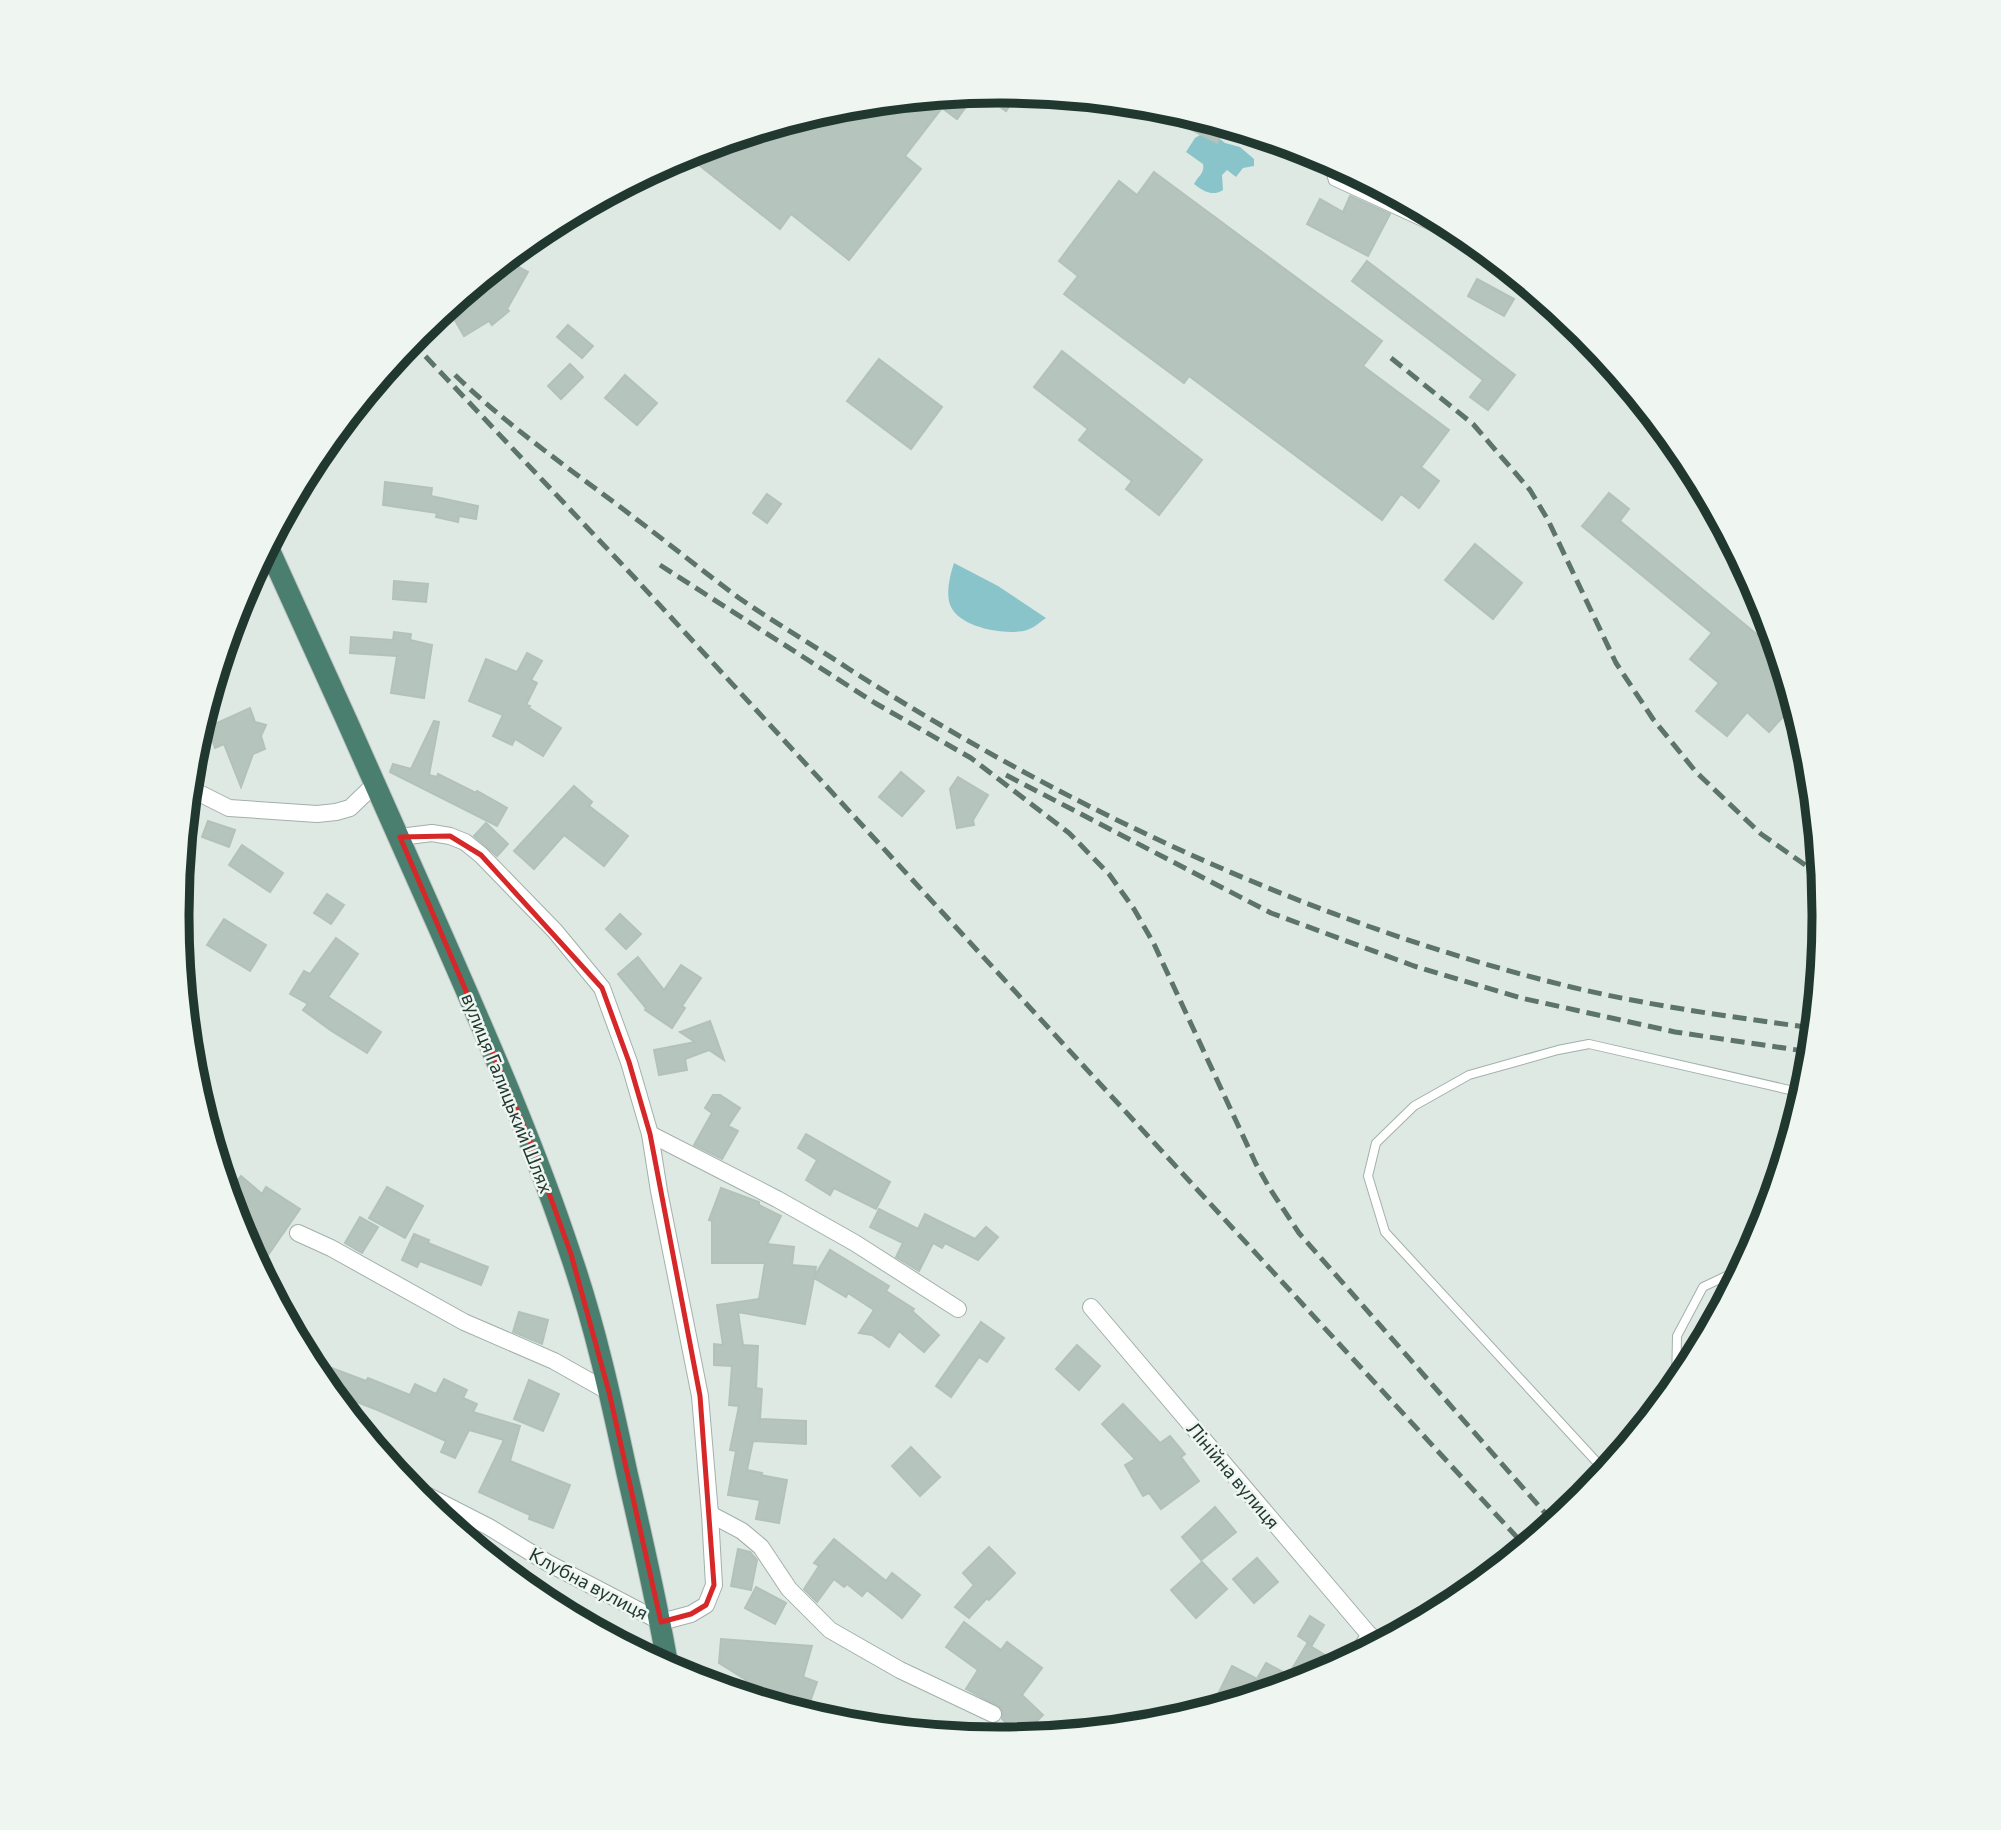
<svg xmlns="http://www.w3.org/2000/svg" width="2001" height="1830" font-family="Commissioner,sans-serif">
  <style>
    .water { fill: #8ac4cb }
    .building { fill: #b5c4bd; stroke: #b2c2bb; stroke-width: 2 }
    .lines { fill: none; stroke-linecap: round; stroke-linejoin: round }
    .service-casing { stroke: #a2b0ab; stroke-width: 10 }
    .minor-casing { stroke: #a2b0ab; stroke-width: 18 }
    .trunk-casing { stroke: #bcc3c1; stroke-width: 23 }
    .service { stroke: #fff; stroke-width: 8 }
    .minor { stroke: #fff; stroke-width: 16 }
    .trunk { stroke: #4a7f70; stroke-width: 21 }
    .rail { stroke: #5c746c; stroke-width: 5; stroke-dasharray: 14 7; stroke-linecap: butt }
    .marked { fill: none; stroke: #d62828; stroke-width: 5; stroke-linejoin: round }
    .labels { text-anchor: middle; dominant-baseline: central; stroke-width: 5; stroke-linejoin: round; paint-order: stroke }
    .street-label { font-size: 19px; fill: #213831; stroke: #eff6f2 }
    .rim { fill: none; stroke: #213831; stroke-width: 9 }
  </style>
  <rect width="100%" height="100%" fill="#dfe9e4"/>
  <g class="water">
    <path d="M1200,135L1217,143L1220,139L1225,143L1240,147L1254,159V166L1243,168L1236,177L1227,170L1222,175L1223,190C1212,197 1203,191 1194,184C1198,176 1205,173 1203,164L1186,152L1195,138Z"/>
    <path d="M954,563L998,586L1046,618C1040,622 1034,628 1027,630C1007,636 961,628 951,607C945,595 950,575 954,563Z"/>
  </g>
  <g class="building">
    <polygon points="1001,91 1018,93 1006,111 980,93"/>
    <polygon points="976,93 957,119 942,108 905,156 921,169 849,260 791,214 780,229 685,154 840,107"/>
    <polygon points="1171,110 1226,126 1217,143 1167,117"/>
    <polygon points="1154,172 1382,341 1363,366 1449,430 1421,467 1439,481 1419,508 1401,494 1382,520 1189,376 1184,383 1064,294 1078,276 1059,261 1119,181 1137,195"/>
    <polygon points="1359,177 1398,198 1396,203 1355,184"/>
    <polygon points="1350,196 1390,214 1368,256 1307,224 1320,199 1343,212"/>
    <polygon points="506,260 528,272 507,309 509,311 492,325 489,321 464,336 448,308"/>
    <polygon points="1367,261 1515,375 1488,410 1470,397 1483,380 1352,281"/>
    <polygon points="1477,279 1514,299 1504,316 1468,296"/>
    <polygon points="568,325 593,346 582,358 557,337"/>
    <polygon points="1062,351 1202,460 1159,515 1126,489 1132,481 1079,440 1088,429 1034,387"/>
    <polygon points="879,359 942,407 911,449 847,401"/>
    <polygon points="570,364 583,377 561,399 548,386"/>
    <polygon points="625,375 657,403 637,425 605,398"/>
    <polygon points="385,482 432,488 431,496 478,506 476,519 459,516 458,522 436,517 437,513 383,505"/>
    <polygon points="1609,493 1629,509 1620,521 1777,651 1794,705 1769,732 1747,712 1727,736 1696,711 1719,683 1690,659 1712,633 1582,526"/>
    <polygon points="767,494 781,504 767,523 753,513"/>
    <polygon points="1475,544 1522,583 1493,619 1445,580"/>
    <polygon points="394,581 428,584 426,602 393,599"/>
    <polygon points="394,632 411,634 410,640 432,645 424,698 391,693 397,656 350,653 351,637 393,640"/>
    <polygon points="527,653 542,661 531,680 537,683 526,705 530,706 529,708 561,728 543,756 515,739 512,745 493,736 503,715 469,701 486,659 517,672"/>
    <polygon points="250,708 255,722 266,725 261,736 265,749 253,754 241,787 224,744 215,748 208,727"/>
    <polygon points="434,721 439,722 429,775 437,777 438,774 476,793 477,791 507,808 497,826 390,772 393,764 411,769"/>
    <polygon points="901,772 924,791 902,816 879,797"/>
    <polygon points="958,777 988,795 973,820 974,825 957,828 950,789"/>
    <polygon points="574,786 592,802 589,806 628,836 604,866 564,835 534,869 514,851"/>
    <polygon points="208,821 235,830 229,847 202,837"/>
    <polygon points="486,823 508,844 497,856 474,836"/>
    <polygon points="242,845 283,873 270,892 229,865"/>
    <polygon points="327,894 344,905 331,924 314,913"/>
    <polygon points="620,914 641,934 626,949 606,929"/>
    <polygon points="224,919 266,945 250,971 207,945"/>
    <polygon points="336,938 358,954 328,997 381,1032 367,1053 330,1030 303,1010 308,1004 290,994 304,971 310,974"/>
    <polygon points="638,957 664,990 681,965 701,978 682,1006 685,1008 672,1028 645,1010 646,1008 618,974"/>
    <polygon points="710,1021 724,1060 709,1050 685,1059 687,1070 659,1075 654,1050 695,1042 680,1032"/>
    <polygon points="713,1095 720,1095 740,1108 728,1126 738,1131 722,1159 694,1145 712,1113 705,1108"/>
    <polygon points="806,1134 890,1182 876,1209 834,1188 830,1195 806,1180 817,1160 798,1148"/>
    <polygon points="241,1176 262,1194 266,1187 300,1209 259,1268 240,1231 246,1222 233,1211 228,1192"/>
    <polygon points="387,1187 423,1206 405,1238 369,1218"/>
    <polygon points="721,1188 759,1202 759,1205 781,1216 767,1244 794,1247 792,1265 816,1267 814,1277 830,1250 889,1286 886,1291 914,1309 912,1311 939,1335 924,1352 899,1331 889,1347 872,1335 859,1333 874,1310 848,1293 846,1297 814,1278 805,1324 738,1312 743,1345 758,1346 756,1388 762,1389 760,1419 806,1421 806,1444 753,1441 747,1470 762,1473 761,1475 787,1480 779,1523 756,1519 760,1500 728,1495 736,1451 730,1450 739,1406 729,1405 732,1366 714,1365 714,1344 723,1345 717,1305 759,1299 765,1263 712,1263 712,1221 709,1220"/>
    <polygon points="879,1209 918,1229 925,1214 975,1239 986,1227 998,1237 978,1260 945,1243 942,1248 933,1243 919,1271 896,1257 903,1243 870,1227"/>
    <polygon points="360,1217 378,1227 362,1253 345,1243"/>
    <polygon points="414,1234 429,1240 428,1243 488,1267 481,1285 420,1261 417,1267 402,1260"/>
    <polygon points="519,1312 548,1320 542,1344 513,1332"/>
    <polygon points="981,1322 1004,1338 987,1362 979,1357 951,1397 936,1386"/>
    <polygon points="1077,1345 1100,1366 1079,1390 1056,1369"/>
    <polygon points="329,1367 366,1381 368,1378 410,1395 415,1384 436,1394 444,1379 467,1390 463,1398 477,1404 473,1412 520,1426 510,1461 570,1485 553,1528 529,1519 530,1515 479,1492 504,1440 469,1430 455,1458 441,1452 446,1441 380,1411 331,1392 323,1382"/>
    <polygon points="529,1380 559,1394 543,1431 514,1419"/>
    <polygon points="1123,1404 1160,1443 1170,1436 1185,1454 1181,1457 1199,1481 1161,1509 1149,1493 1143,1496 1125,1465 1135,1459 1102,1424"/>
    <polygon points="911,1447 940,1477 920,1496 892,1466"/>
    <polygon points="1215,1507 1236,1532 1201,1560 1182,1537"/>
    <polygon points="834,1539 886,1581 892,1573 920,1595 902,1618 867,1590 862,1596 847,1584 844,1587 834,1579 817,1602 804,1589 819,1566 814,1563"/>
    <polygon points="989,1547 1015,1573 989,1600 987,1598 969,1618 955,1607 974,1585 963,1573"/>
    <polygon points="738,1549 750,1552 757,1560 751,1590 731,1586"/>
    <polygon points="1257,1558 1278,1582 1254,1603 1233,1579"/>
    <polygon points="1202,1562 1227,1589 1196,1618 1171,1590"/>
    <polygon points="756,1587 786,1603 775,1624 745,1608"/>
    <polygon points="1310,1616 1324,1625 1312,1645 1298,1636"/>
    <polygon points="964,1622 1001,1650 1007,1642 1042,1668 1022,1695 1043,1715 1021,1737 1002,1719 1003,1714 1001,1708 966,1689 978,1670 946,1647"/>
    <polygon points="721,1639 812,1646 803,1677 817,1682 806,1713 766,1701 770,1690 745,1683 746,1680 719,1663"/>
    <polygon points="1307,1644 1330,1658 1321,1674 1307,1679 1292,1669"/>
    <polygon points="1266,1663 1300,1681 1279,1687 1258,1677"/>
    <polygon points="1232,1666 1263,1682 1257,1694 1226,1704 1216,1698"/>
  </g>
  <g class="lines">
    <g class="service-casing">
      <g id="service">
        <polyline points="1327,160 1333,181 1483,250"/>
        <polyline points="1676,1385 1677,1336 1703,1287 1741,1269"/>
        <polyline points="1605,1471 1385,1232 1368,1176 1376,1143 1414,1106 1469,1075 1558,1050 1589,1044 1803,1093"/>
      </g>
    </g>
    <g class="minor-casing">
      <g id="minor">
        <polyline points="189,788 229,808 317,814 336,812 350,808 376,783"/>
        <polyline points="400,837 432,833 450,836 465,842 481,855 555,931 602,988 629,1062 650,1134 659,1191 700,1396 710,1514 714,1585 706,1605 691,1614 661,1622 548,1563 489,1527 407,1485"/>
        <polyline points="650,1134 777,1199 855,1243 958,1309"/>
        <polyline points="298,1233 331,1248 464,1322 554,1361 609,1392"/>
        <polyline points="1091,1307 1377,1644"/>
        <polyline points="710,1514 742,1531 761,1547 789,1589 830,1630 900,1670 993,1714"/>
        <polyline points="1356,1655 1370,1635"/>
      </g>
    </g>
    <g class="trunk-casing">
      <path id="trunk" d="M268,547C327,676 385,805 442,935C488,1040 534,1144 570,1253C595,1325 611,1399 627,1473C642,1538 657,1602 668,1667"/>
    </g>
    <use href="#service" class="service"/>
    <use href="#minor" class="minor"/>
    <use href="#trunk" class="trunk"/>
    <g class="rail">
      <polyline points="411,341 633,576 1525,1546"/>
      <polyline points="1391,358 1473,424 1530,490 1548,520 1616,663 1653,719 1696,772 1761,834 1821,876"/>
      <path d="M455,375C514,432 583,478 648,528C678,551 708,575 739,598C775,623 813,645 849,669C1072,811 1314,924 1571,987C1651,1006 1732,1017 1813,1028"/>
      <polyline points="660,565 875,703 971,758 1069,833 1109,874 1134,909 1154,944 1256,1164 1270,1189 1299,1233 1553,1522"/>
      <polyline points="1006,775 1271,913 1414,966 1521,998 1675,1032 1811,1052"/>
    </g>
  </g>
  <path class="marked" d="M450,836L481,855L602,988L629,1062L650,1134L700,1396L714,1585L706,1605L691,1614L661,1622L609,1392L571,1254L529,1138L400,837Z"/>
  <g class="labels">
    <g class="street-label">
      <text transform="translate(508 1093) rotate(68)">вулиця Галицький Шлях</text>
      <text transform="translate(1234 1475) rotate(50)">Лінійна вулиця</text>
      <text transform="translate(589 1583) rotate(28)">Клубна вулиця</text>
    </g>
  </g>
  <path d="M0 0H2001V1830H0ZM1000 103H1001A811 811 0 0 1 1812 914V916A811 811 0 0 1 1001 1727H1000A811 811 0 0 1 189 916V914A811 811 0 0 1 1000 103Z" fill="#eff6f2" fill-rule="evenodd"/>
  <path class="rim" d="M1000 103H1001A811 811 0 0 1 1812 914V916A811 811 0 0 1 1001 1727H1000A811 811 0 0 1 189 916V914A811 811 0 0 1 1000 103Z"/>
</svg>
